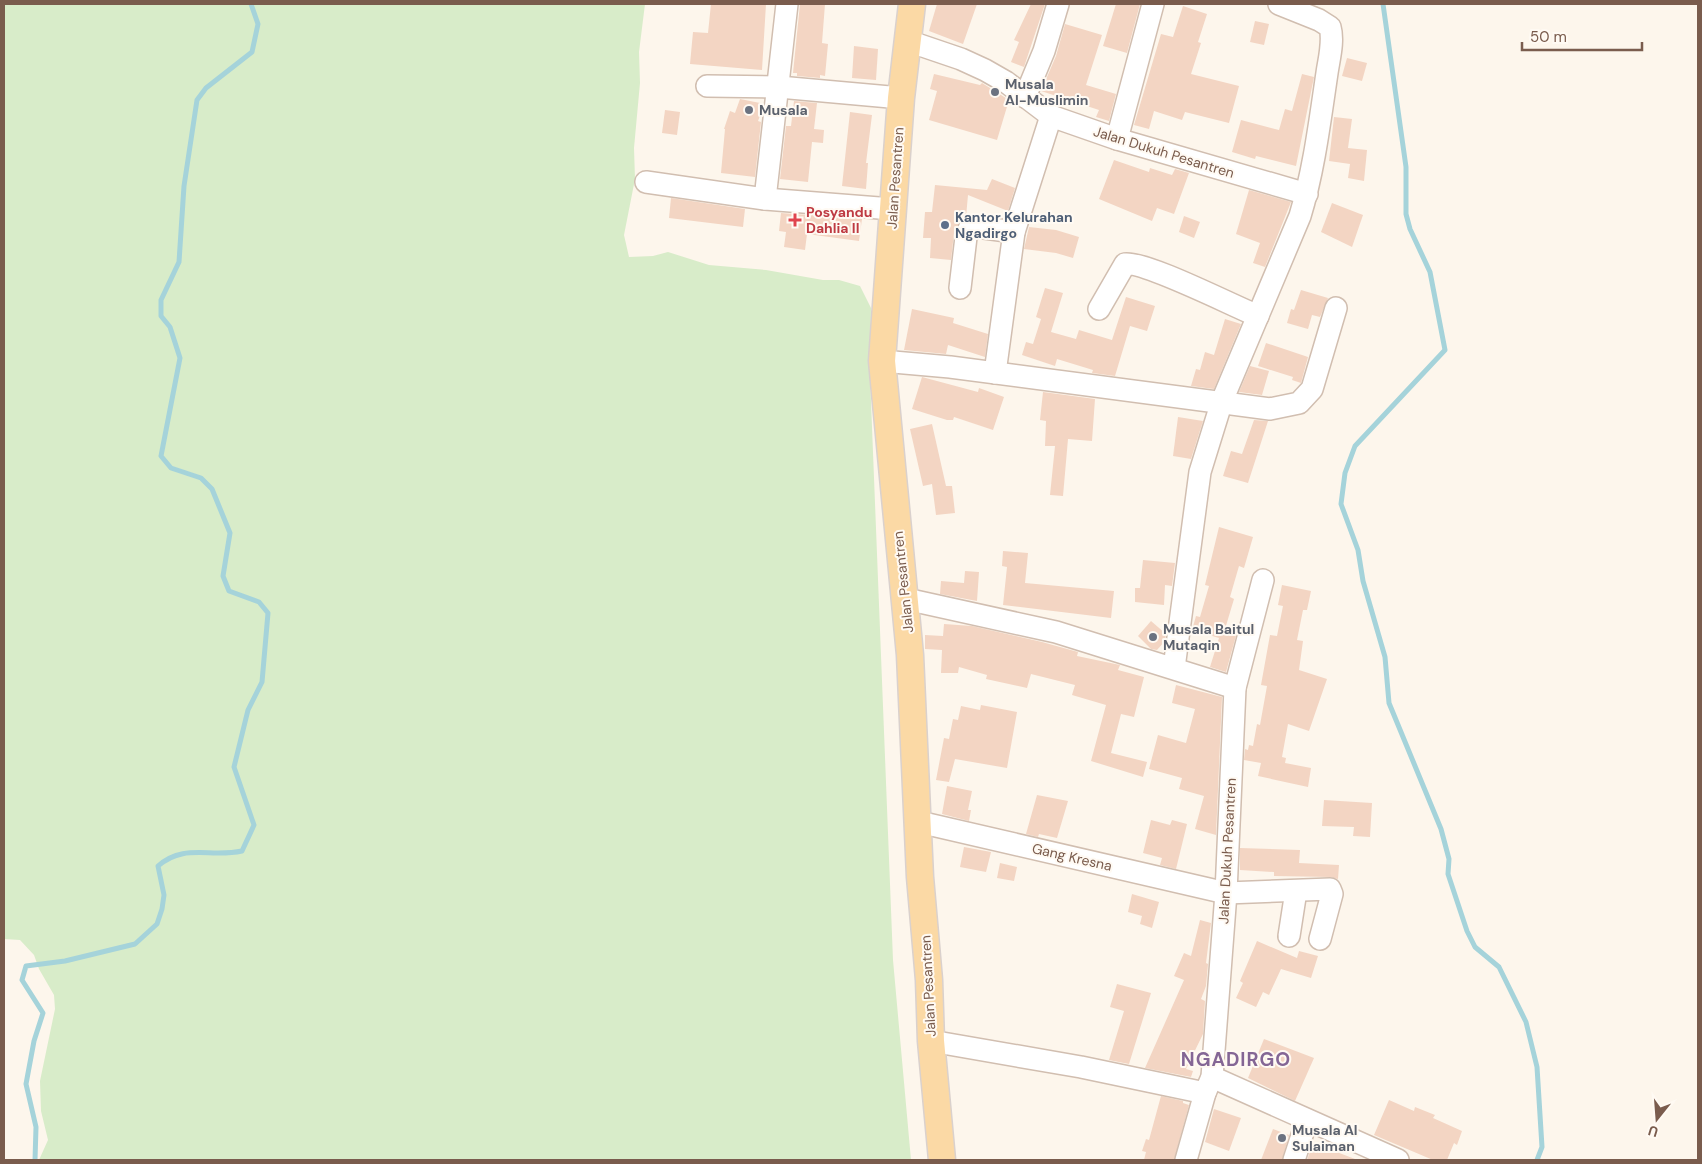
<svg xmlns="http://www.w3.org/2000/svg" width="1702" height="1164" font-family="'DM Sans',sans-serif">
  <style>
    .green { fill: #d8ecc9 }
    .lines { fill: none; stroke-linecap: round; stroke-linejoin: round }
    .stream { stroke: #a5d3da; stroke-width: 5 }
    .building { fill: #f3d5c3 }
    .minor-casing { stroke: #d1beb0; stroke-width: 24 }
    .major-casing { stroke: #dad1cd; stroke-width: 29 }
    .minor { stroke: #fff; stroke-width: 21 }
    .major { stroke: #fbd9a5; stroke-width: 26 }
    .worship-dot { fill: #6b7280; stroke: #fffaf3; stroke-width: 2 }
    .health-dot { fill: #e0444e; stroke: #fffaf3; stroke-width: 2 }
    .service-dot { fill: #5c6f8a; stroke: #fffaf3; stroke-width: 2 }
    .labels { text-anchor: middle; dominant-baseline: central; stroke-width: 4; stroke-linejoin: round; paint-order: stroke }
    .worship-label { font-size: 14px; font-weight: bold; fill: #5b616d; stroke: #fffaf3; text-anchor: start }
    .street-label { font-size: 14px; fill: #7a5c4d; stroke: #fffaf3 }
    .health-label { font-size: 14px; font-weight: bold; fill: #be3a42; stroke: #fffaf3; text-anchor: start }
    .service-label { font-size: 14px; font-weight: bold; fill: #4e5e75; stroke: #fffaf3; text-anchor: start }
    .district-label { font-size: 19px; font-weight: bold; letter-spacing: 1px; fill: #846695; stroke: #fffaf3 }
  </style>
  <rect width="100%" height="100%" fill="#fdf6ec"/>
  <polygon class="green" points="4,4 645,4 639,52 640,83 634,148 635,179 624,235 629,257 653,256 668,252 709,265 766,270 823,280 839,280 860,286 871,308 870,376 893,960 911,1160 39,1160 48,1140 41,1111 40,1081 55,1009 54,995 39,969 34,955 20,940 4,939"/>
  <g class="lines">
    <g class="stream">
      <polyline points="1383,4 1406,167 1406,214 1410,229 1430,272 1445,350 1355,446 1345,473 1341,504 1358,550 1363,581 1385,657 1389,703 1441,829 1449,859 1448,874 1467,931 1475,947 1499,967 1526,1022 1537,1067 1542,1147 1537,1160"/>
      <path d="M35,1160L36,1127L26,1084L34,1041L43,1013L22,980L26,966L65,961L135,944L157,924L162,909L164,895L158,866C184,843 210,858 242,851L254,825L234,767L248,710L262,682L268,613L259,602L229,591L223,576L230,533L212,489L201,478L171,468L161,456L180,358L170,327L161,316V300L179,262L184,186L197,100L206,88L252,52L258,24L251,4"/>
    </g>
  </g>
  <g class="building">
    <polygon points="711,4 766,4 762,70 690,64 693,32 708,33"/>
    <polygon points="800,4 825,4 822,43 828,44 825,76 820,75 820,78 797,76 797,73 793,73"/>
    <polygon points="937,4 977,4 963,44 929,31"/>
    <polygon points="1031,4 1045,4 1024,67 1011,62 1019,42 1014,40"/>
    <polygon points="1116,4 1140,4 1127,53 1103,46"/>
    <polygon points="1183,6 1207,14 1198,42 1201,43 1191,74 1239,86 1229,123 1185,112 1182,120 1154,111 1149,129 1134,125 1161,34 1173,37"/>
    <polygon points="1255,21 1269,24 1264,45 1250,42"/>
    <polygon points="1065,24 1102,35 1086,85 1116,94 1109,121 1096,117 1099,110 1041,91 1056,56"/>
    <polygon points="854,46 878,49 876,80 852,78"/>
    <polygon points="1347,58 1367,63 1362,81 1342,76"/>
    <polygon points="934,74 980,85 982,83 1009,100 997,140 929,120 937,91 930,89"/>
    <polygon points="1302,74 1314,77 1296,166 1256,156 1255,159 1232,152 1241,120 1279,130 1285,109 1292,111"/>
    <polygon points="740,99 760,103 759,106 763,108 758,121 761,122 755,177 721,173 725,129 724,129 730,111 735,113"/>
    <polygon points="794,101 817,103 814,129 824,130 823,143 812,142 808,182 780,179 786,126 791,126"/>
    <polygon points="665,110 680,112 677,135 662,133"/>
    <polygon points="850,112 872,115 866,163 868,163 866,189 842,186"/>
    <polygon points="1334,117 1352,119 1348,148 1367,150 1364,181 1348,178 1350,164 1329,161"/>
    <polygon points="1114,160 1149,172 1150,168 1172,175 1175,169 1189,173 1174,214 1157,208 1152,221 1099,199"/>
    <polygon points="992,179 1015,188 1008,211 968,195 966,217 960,220 954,233 951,260 930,258 931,238 923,238 925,212 932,212 935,185 987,190"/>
    <polygon points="1249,190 1291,202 1265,267 1253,263 1260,243 1236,234"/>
    <polygon points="671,198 745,209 743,227 669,218"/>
    <polygon points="1332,203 1363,215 1352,247 1321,232"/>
    <polygon points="781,213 862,219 859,241 807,234 805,250 784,247 786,232 779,231"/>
    <polygon points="1184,216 1200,222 1194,238 1179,232"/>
    <polygon points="1029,227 1056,230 1079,237 1073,258 1056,253 1024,249"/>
    <polygon points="1045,288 1063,293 1051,332 1076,339 1079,330 1112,340 1126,297 1155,306 1147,331 1130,326 1115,376 1092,373 1093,370 1057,359 1055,366 1022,355 1026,342 1033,344 1041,319 1036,317"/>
    <polygon points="1301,290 1328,298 1320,317 1312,315 1308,329 1287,323 1291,309 1294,310"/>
    <polygon points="912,309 954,318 953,323 988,334 985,357 948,345 946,354 904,350"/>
    <polygon points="1225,319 1241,324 1214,389 1191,386 1196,369 1200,370 1205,352 1214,355"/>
    <polygon points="1266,343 1308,357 1301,383 1292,380 1293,377 1258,366"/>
    <polygon points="1250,366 1269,371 1262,395 1239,392"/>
    <polygon points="922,377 978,392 979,388 1004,397 993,430 954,417 953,420 947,420 912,409"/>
    <polygon points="1043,392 1095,399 1092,441 1068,439 1063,496 1050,495 1055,446 1045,446 1046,421 1040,420"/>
    <polygon points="1178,417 1203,421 1191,459 1173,456"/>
    <polygon points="1254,420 1268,421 1248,483 1223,476 1231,451 1242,454"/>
    <polygon points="932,424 946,486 952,486 955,513 936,515 932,484 923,486 910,429"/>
    <polygon points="1219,527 1253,537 1244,568 1239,566 1230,597 1234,599 1225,629 1237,632 1226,672 1210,667 1219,638 1192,630 1196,616 1200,617 1209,586 1205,585"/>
    <polygon points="1003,551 1028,553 1025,583 1114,591 1111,618 1003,605 1007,567 1002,566"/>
    <polygon points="1143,560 1175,563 1172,586 1165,585 1164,605 1135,602 1135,588 1140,588"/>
    <polygon points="965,571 979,572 977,601 940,594 941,581 964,583"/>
    <polygon points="1282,585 1311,591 1307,610 1303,610 1297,640 1303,641 1299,670 1327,679 1309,731 1288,724 1282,757 1286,758 1285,763 1311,768 1308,787 1258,776 1261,763 1244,760 1245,749 1248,750 1249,745 1253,746 1257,724 1260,725 1267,686 1261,685 1270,635 1277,636 1283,606 1278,605"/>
    <polygon points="1151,621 1166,634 1165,641 1157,650 1151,649 1138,636"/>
    <polygon points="944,624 972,626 1042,642 1078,652 1077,656 1120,665 1118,670 1144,677 1134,717 1121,714 1111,753 1147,762 1143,777 1091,761 1106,705 1072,695 1075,685 1031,674 1027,688 986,679 987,675 959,667 958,673 941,673 942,650 925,649 925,635 943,636"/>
    <polygon points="1176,685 1222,697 1216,835 1195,829 1204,796 1179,789 1182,778 1149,769 1158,735 1186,743 1195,709 1172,703"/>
    <polygon points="981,705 1017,712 1007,768 955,759 949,782 936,780 944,738 949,739 953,719 958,720 961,706 980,710"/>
    <polygon points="947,786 972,791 968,810 971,810 969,821 942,814"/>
    <polygon points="1037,795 1068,801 1057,838 1039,834 1038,837 1026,834"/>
    <polygon points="1324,800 1372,803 1370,837 1353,836 1354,827 1322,826"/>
    <polygon points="1151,820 1170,825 1172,820 1187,824 1176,869 1160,865 1162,858 1143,853"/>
    <polygon points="964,847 991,852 986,872 960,867"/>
    <polygon points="1240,848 1300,850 1299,863 1339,865 1338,879 1330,877 1274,876 1274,872 1240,870"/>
    <polygon points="1000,863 1017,867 1014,881 997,878"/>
    <polygon points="1132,894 1159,902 1152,928 1140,924 1142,916 1128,912"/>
    <polygon points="1200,920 1211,923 1206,963 1208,964 1206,986 1201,999 1205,1001 1203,1034 1186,1069 1193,1071 1191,1077 1145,1068 1184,980 1174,976 1184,953 1191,956"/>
    <polygon points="1257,941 1297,958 1299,951 1318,956 1311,978 1281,969 1269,995 1263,992 1256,1007 1236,998 1243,983 1240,981"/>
    <polygon points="1117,984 1151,993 1129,1064 1109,1060 1124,1011 1110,1007"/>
    <polygon points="1264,1039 1314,1058 1295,1101 1248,1078"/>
    <polygon points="1161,1096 1183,1101 1183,1103 1189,1105 1174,1160 1144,1160 1146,1152 1142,1151 1146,1139 1149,1140"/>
    <polygon points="1389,1100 1414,1111 1415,1107 1435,1115 1433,1118 1462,1131 1457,1145 1454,1143 1447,1160 1433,1160 1374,1135"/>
    <polygon points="1214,1109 1241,1118 1229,1151 1205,1142"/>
    <polygon points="1273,1129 1289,1135 1282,1160 1261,1160"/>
    <polygon points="1313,1143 1355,1159 1354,1160 1307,1160"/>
  </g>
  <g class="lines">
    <g class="minor-casing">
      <g id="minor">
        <polyline points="908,41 961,59 985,70 1006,82 1051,116 1117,139 1307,194"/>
        <polyline points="707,86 779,87 901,98"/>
        <polyline points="1025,97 1044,51 1058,4"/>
        <polyline points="1117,139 1153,4"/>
        <polyline points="646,182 765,199 892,209"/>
        <polyline points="765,199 787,4"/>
        <polyline points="1014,232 1051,116"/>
        <polyline points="960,288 966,237 969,229 977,227 1014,232 995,373"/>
        <path d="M1099,309L1125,264C1145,261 1233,306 1258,316"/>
        <polyline points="882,361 950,367 1270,409 1299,403 1312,389 1336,308"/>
        <polyline points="906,599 1056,632 1235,688"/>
        <path d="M1174,668L1200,472L1222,401L1300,216C1314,170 1320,120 1327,73C1329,59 1334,41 1330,27L1319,20L1279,4"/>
        <polyline points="919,822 1226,893 1330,889 1332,894 1320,939"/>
        <polyline points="1289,936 1296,891"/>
        <polyline points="931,1041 1081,1067 1205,1093"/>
        <polyline points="1212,1077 1398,1160"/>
        <polyline points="1186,1160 1205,1093 1212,1077 1226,893 1235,688 1263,580"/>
        <polyline points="1294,1160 1307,1120"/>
      </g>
    </g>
    <g class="major-casing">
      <polyline id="major" points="912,4 901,98 882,361 910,655 920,877 929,980 931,1041 942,1160"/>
    </g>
    <use href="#minor" class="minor"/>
    <use href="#major" class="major"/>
  </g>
  <g class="worship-dot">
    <circle cx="995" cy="92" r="5"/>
    <circle cx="749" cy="110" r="5"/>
    <circle cx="1153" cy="637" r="5"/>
    <circle cx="1282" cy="1138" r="5"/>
  </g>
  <path class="health-dot" d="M792.5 212.5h5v5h5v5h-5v5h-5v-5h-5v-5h5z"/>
  <circle class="service-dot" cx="945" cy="225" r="5"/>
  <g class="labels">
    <g class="worship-label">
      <text x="1005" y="84">Musala<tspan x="1005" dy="16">Al-Muslimin</tspan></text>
      <text x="759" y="110">Musala</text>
      <text x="1163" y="629">Musala Baitul<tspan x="1163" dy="16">Mutaqin</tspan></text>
      <text x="1292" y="1130">Musala Al<tspan x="1292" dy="16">Sulaiman</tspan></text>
    </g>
    <g class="street-label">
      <text transform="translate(1164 152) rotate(17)">Jalan Dukuh Pesantren</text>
      <text transform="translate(895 178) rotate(-86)">Jalan Pesantren</text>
      <text transform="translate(903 582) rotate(-96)">Jalan Pesantren</text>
      <text transform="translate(1227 851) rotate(-87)">Jalan Dukuh Pesantren</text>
      <text transform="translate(1072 857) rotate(13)">Gang Kresna</text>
      <text transform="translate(928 986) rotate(-93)">Jalan Pesantren</text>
    </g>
    <g class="health-label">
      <text x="806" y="212">Posyandu<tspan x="806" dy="16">Dahlia II</tspan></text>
    </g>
    <g class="service-label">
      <text x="955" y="217">Kantor Kelurahan<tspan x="955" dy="16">Ngadirgo</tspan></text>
    </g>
    <g class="district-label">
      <text x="1236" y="1059">NGADIRGO</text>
    </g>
  </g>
  <rect width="1702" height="1164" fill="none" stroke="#7a5c4d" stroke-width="10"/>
  <g transform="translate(1657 1119) rotate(197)" stroke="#fffaf3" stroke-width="4" paint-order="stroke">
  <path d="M0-4L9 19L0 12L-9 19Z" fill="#7a5c4d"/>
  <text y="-8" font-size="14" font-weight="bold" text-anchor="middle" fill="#7a5c4d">U</text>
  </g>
  <path d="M1522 42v8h120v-8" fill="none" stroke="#7a5c4d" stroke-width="2.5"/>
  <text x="1530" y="42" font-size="15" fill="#7a5c4d" stroke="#fffaf3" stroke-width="4" paint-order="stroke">50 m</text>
</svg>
